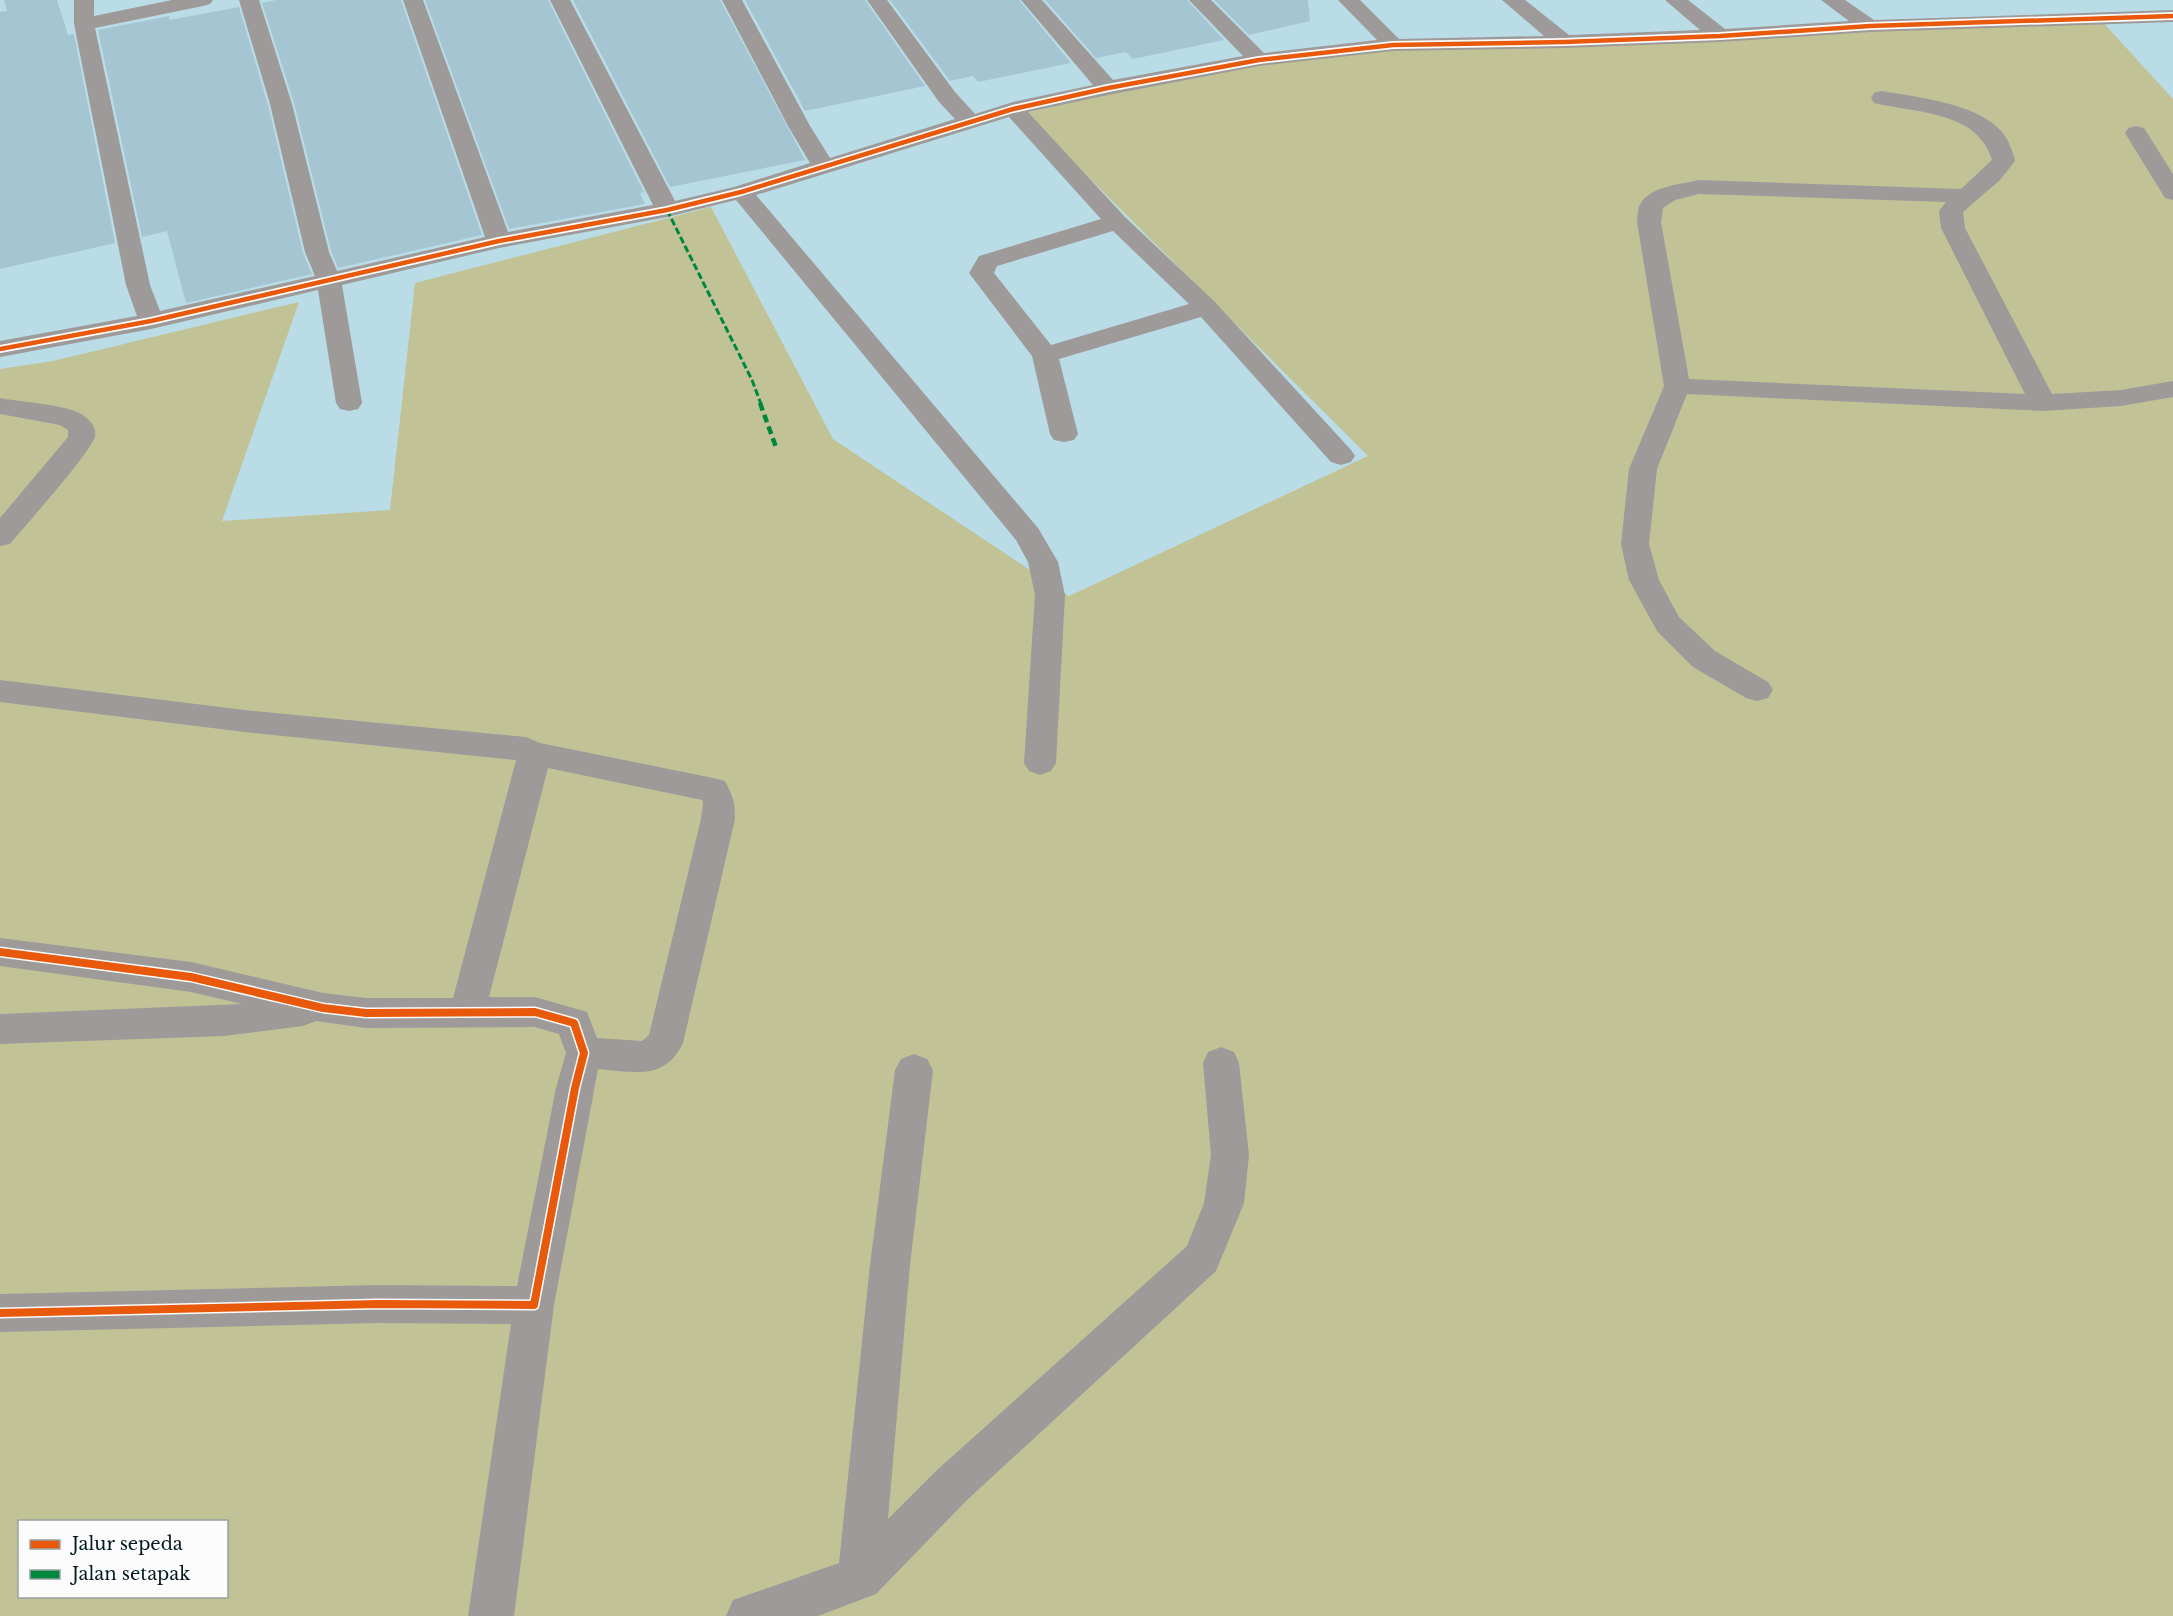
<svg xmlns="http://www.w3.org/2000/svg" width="2173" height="1616" font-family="'Libre Baskerville',serif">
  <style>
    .green { fill: #c1c397; fill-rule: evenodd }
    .building { fill: #a5c5d3 }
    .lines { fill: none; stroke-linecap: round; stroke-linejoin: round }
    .minor { fill: #9d9a99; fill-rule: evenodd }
    .quiet-far1 { stroke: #00873e; stroke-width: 3; stroke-dasharray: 7 3; stroke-linecap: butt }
    .quiet { stroke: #00873e; stroke-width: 4.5; stroke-dasharray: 8 4.5; stroke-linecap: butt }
    .cycleway-far1-casing { stroke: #fcfcfc; stroke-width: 8 }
    .cycleway-casing { stroke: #fcfcfc; stroke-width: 11 }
    .cycleway-far1 { stroke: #e8590c; stroke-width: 4.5 }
    .cycleway { stroke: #e8590c; stroke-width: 8 }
  </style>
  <rect width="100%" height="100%" fill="#badce6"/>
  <path class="green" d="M2099,18L2173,99V1616H0V369L53,361L299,302L222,521L390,510L415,283L711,207L833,439L1069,596L1368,456L1024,113L1327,46ZM20,1522H226V1596H20Z"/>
  <g class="building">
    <polygon points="4,0 57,0 68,35 74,34 115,243 0,269 0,12 7,11"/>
    <polygon points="276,0 401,0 482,235 338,268 331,251 294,103 262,3"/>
    <polygon points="425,0 548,0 644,192 640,193 645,204 509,229"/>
    <polygon points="573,0 720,0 805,160 670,187"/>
    <polygon points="745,0 865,0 925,86 805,111"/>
    <polygon points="890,0 1019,0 1071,63 978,82 973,76 950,81"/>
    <polygon points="1045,0 1187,0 1224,40 1133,59 1126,52 1096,58"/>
    <polygon points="1214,0 1308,0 1310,21 1249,35"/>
    <polygon points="239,7 268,105 303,253 312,274 186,303 167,231 142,237 98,30 169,16 170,20"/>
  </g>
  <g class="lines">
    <g class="minor">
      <path d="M74,0H94V16L172,0H213L210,4L203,6L95,28L150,285L160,311L315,276L305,252L270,104L239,0H259L292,104L329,252L337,271L485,237L403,0H423L508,232L653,205L550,0H570L675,201L734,187L810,163L788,126L722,0H742L810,126L830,158L955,119L939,102L867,0H887L955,92L975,114L1013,102L1093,85L1021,0H1042L1113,80L1243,56L1189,0H1211L1264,53L1377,40L1338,0H1360L1399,39L1544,36L1502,0H1525L1569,35L1700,30L1665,0H1688L1725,29L1849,21L1821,0H1845L1874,20L2173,10V22L1870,32L1720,42L1564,48L1393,51L1259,66L1108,95L1028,112L1125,217L1215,302L1351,450L1355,456L1351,462L1341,465L1331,462L1201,317L1059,359L1078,434L1074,440L1064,442L1054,440L1050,434L1032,356L969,273L979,256L1101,219L1009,117L756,195L1038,528L1058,562L1065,595L1056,763L1051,771L1040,775L1029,771L1024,763L1035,595L1028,562L1016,540L736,200L667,217L499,248L342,285L362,403L358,409L349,411L340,409L336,403L318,290L151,329L0,357V341L137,316L126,285L74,24ZM1113,231L1189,304L1051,345L994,273L997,266Z"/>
      <path d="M1882,91C1916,97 1973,103 1998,128C2008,137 2012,149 2015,161L2000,180L1963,212L1965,228L2052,394L2121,390L2173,381V397L2121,406L2043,411L1687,394L1657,469L1649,544L1659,580L1679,617L1715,651L1768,682L1773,690L1768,698L1757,701L1746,698L1693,667L1657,631L1629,580L1621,544L1629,469L1664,386L1637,222C1638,216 1637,208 1641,203C1651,186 1682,184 1699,180L1961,189L1992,160C1978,111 1916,113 1874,103L1871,98L1874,93ZM1699,194L1946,202L1939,211L1941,228L2025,394L1689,379L1661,222L1663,208L1675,200Z"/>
      <polygon points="2136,126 2144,128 2173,174 2173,200 2165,198 2125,133 2128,128"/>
      <path d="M0,398C21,402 58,404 77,412C86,416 97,425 95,436C94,449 23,528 10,544L0,546V518L68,437V430L60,425L0,414Z"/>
      <path d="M0,680L253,711L526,737L540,743L713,778L725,781C733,797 735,801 735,819L683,1043C665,1081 634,1072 598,1069L554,1305L514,1616H468L511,1324L377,1323L0,1332V1294L377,1285L517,1286L556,1088L566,1053L559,1034L535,1027L366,1028L316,1021L303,1026L224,1036L0,1044V1014L242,1004L191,992L0,966V938L191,962L323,993L366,998H453L516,760L253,733L0,702ZM548,768L702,800L703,802L701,819L649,1035L642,1041L597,1038L587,1012L535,997H489Z"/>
      <polygon points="1221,1047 1234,1052 1239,1063 1249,1155 1244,1203 1216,1271 967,1500 876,1594 818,1616 726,1616 733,1600 839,1563 870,1265 895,1070 901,1059 914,1054 927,1059 933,1070 910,1265 888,1519 937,1470 1187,1246 1204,1203 1211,1155 1203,1063 1208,1052"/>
    </g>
    <polyline class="quiet-far1" points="667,210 752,380 761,404"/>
    <polyline class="quiet" points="760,403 777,450"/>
    <g class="cycleway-far1-casing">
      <polyline id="cycleway-far1" points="0,349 151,321 499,241 667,210 741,192 1013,109 1108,88 1259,60 1393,45 1564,42 1720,36 1870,26 2173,16"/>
    </g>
    <g class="cycleway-casing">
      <polyline id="cycleway" points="0,952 191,977 323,1008 366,1013 535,1012 574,1023 584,1053 575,1088 534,1305 377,1304 0,1313"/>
    </g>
    <use href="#cycleway-far1" class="cycleway-far1"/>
    <use href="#cycleway" class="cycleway"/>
  </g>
  <rect x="18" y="1520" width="210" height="78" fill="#fcfcfc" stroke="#98a2a4" stroke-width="1.5"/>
  <rect x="30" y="1540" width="30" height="9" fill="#e8590c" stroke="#98a2a4" stroke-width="1.5"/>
  <text x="72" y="1550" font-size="18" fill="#021a20">Jalur sepeda</text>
  <rect x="30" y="1570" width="30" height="9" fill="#00873e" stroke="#98a2a4" stroke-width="1.5"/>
  <text x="72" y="1580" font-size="18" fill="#021a20">Jalan setapak</text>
</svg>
